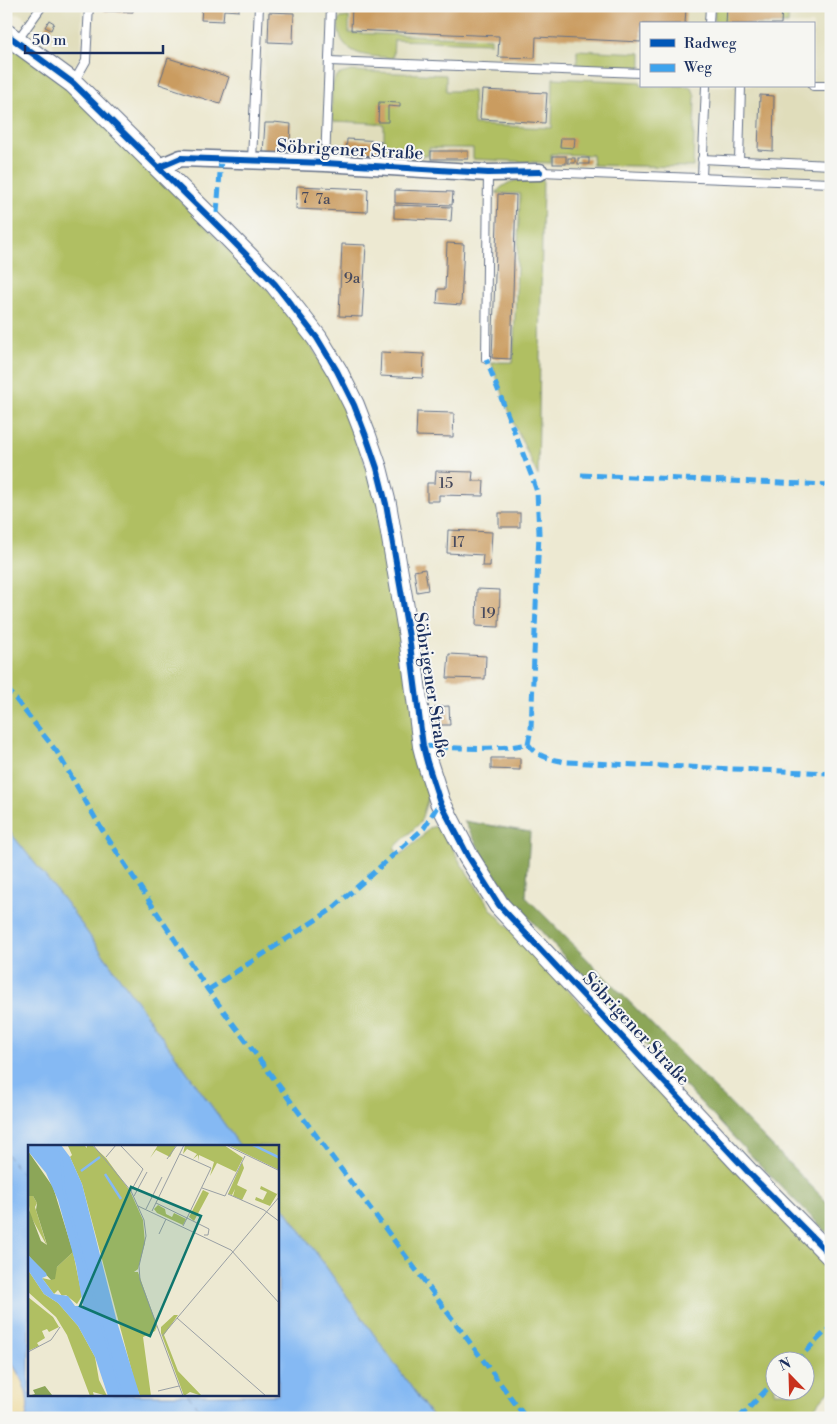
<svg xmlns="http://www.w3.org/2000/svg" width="837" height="1424" font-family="'Libre Bodoni',serif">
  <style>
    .built { fill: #e0ddbb; fill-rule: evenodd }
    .green { fill: #b0bf62; stroke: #667760; fill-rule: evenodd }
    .forest { fill: #8ca658; stroke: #546a5b }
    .sand { fill: #eeda9e; stroke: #84847e }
    .water { fill: #85b9f3; stroke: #5074a8 }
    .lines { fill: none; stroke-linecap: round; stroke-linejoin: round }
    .ferry { stroke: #3b588b; stroke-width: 1; stroke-dasharray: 6 5; stroke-linecap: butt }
    .building { fill: #ca9c60 }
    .service-casing { stroke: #647087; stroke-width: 10 }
    .minor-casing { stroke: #647087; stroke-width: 19 }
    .tertiary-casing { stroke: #647087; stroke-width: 22 }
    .service { stroke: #fff; stroke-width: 8 }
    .minor { stroke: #fff; stroke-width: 16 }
    .tertiary { stroke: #fff; stroke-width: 20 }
    .quiet { stroke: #3da3ed; stroke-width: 5; stroke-dasharray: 10 5; stroke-linecap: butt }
    .cycleway-casing { stroke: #f6f6f2; stroke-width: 9 }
    .cycleway { stroke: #0057b8; stroke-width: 6 }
    .labels { text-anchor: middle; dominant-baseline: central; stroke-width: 4; stroke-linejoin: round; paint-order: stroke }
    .number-label { font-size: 15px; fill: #474a5e }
    .street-label { font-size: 18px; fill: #1b2f5e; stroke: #f6f6f2 }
    .inset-river { fill: none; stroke: #85b9f3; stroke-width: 2.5 }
    .inset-road { fill: none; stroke: #999fa4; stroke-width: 1 }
    .view { fill: #0f766e; fill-opacity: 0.15; stroke: #0f766e; stroke-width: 2.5 }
    .inset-edge { fill: none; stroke: #1b2f5e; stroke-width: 2.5 }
  </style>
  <rect width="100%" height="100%" fill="#f6f6f2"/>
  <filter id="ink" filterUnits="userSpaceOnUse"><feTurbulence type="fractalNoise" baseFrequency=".02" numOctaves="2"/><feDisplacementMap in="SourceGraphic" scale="10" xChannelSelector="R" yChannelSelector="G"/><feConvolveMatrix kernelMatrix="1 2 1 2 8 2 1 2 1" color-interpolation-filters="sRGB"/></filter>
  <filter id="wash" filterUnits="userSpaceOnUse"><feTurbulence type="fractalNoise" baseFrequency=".0096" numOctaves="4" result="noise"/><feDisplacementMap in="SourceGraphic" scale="20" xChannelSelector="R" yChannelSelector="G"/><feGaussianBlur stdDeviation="1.12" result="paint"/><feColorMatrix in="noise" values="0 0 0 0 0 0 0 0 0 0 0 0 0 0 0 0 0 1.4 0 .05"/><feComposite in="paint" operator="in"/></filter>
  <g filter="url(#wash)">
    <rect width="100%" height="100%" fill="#ede9d2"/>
    <g class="built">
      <polygon points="6,6 82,6 81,55 75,65 66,64 56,56 51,38 20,14 11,15 6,11"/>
      <path d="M267,6H831V178L690,171L340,158L336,155V150H313L312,156L261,154ZM641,24H813V86H641Z"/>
    </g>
    <g class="green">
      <polygon points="715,6 789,6 788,24 714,24"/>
      <path d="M349,17V33L491,38V43L394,40L393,58C375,56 356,58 344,43C339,36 337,28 339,20L341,18Z"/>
      <path d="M6,43L69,88L267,288L294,322L331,376L346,409L380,506L429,795L420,823L394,848L400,855L422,837L428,828L437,826L444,831L460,862L492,910L744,1177L831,1267V1389L805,1418H433L278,1199V1146H240L67,904L6,827ZM774,1362H804V1392H774Z"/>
      <polygon points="577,50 641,53 641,68 577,66"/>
      <path d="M351,71L446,75V91H473L474,125L552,128L553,78L641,82V86H689L692,88L695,96L693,167L593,165L592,155L551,154V163L473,159V148H429L428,156L384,154V125L374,123L334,121L332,117C332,109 330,83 336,77C339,73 346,73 351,71Z"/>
      <path d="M543,178L538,476L514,424L491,362H513L520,194L496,193C507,178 526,179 543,178Z"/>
    </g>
    <polygon class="forest" points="464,821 530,832 526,897 831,1206 831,1237 759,1164 607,1004 512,899 487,863"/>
    <path class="sand" d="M6,1353C18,1374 34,1393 26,1418H6Z"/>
    <path class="water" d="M6,827L67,904L240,1146H29V1395H278V1199L433,1418H26C33,1394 18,1373 6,1353Z"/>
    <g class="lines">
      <g class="ferry">
        <polyline points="6,1153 29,1183"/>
        <polyline points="188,1395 205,1418"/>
      </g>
    </g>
    <g id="blocks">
      <g class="building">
        <polygon points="104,6 133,6 133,12 104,11"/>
        <polygon points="205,6 239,6 239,11 224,10 223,21 201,20 202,7 204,8"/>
        <polygon points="352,6 651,6 686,8 685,24 641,24 641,42 536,37 535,58 498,57 499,36 351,30"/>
        <polygon points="727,6 782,6 781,24 726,24"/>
        <polygon points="269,12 294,13 293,43 268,42"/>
        <polygon points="49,20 54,23 51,30 45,27"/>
        <polygon points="168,58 229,77 220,104 159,84"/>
        <polygon points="482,90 547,93 545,123 480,119"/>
        <polygon points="760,95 774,96 773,151 758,150"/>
        <polygon points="379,102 400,103 400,107 388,106 388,122 378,122"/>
        <polygon points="274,122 291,124 290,140 282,140 281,153 263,153 265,123 274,123"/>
        <polygon points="561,138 575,138 574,148 560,147"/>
        <polygon points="347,139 381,141 381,156 346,155"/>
        <polygon points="301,144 311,145 311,155 300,154"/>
        <rect x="431" y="151" width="37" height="8"/>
        <rect x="553" y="156" width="13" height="8"/>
        <rect x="568" y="158" width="7" height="5"/>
        <rect x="578" y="158" width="11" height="6"/>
        <polygon points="297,186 368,189 367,212 296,209"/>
        <polygon points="395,190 453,192 452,205 395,203"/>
        <polygon points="498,194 516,195 511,359 492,358"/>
        <polygon points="394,205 452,207 451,221 394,218"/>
        <polygon points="447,243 464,244 461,305 437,303 438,289 445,289"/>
        <polygon points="342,244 366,245 362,317 339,316"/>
        <polygon points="381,352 424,354 423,378 380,376"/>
        <polygon points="417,412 454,413 453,437 416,436"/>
        <polygon points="436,471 473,472 472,481 484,481 483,496 439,495 439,501 427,501 427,483 435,483"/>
        <rect x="499" y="513" width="21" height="14"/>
        <polygon points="448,530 492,532 490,566 482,566 483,555 447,553"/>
        <polygon points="425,569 428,590 417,592 414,571"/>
        <polygon points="477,589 500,590 499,627 476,626"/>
        <polygon points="449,654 486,656 485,679 447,678"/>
        <polygon points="449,706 450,725 435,725 435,707"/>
        <polygon points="491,758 520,758 520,770 491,769"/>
      </g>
    </g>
  </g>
  <g filter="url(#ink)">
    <use href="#blocks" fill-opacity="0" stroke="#647087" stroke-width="1"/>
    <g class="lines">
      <g class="service-casing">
        <g id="service">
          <polyline points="709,24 710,6"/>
          <polyline points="17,41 42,6"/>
          <polyline points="329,61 641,73"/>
          <polyline points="74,82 86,61 89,6"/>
          <polyline points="813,86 831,86"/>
          <polyline points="702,159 831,165"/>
          <polyline points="252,160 259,6"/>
          <polyline points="739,161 741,86"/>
          <polyline points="325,163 331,6"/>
          <polyline points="540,172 831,183"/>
          <polyline points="702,177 706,86"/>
          <polyline points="486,359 488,173"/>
        </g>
      </g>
      <g class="minor-casing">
        <polyline id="minor" points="160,167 181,158 325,163 488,173 540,172"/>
      </g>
      <g class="tertiary-casing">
        <polyline id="tertiary" points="6,34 73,83 223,231 275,284 317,338 337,371 354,405 366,436 377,468 386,504 409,637 423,746 427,762 440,802 468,856 499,905 749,1173 831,1256"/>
      </g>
      <use href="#service" class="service"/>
      <use href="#minor" class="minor"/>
      <use href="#tertiary" class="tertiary"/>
      <g class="quiet">
        <polyline points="217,213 221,159"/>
        <polyline points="581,475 831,485"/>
        <polyline points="6,687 57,752 101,828 208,990 526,1418"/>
        <path d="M528,744C539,758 548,758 565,762L831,773"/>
        <path d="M423,746C455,748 496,751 528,744L531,729L539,533L537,492L532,477L486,359"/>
        <polyline points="208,990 331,910 424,828 440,802"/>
        <polyline points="795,1362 824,1333 831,1328"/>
        <polyline points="739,1418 774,1382"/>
      </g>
      <g class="cycleway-casing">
        <g id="cycleway">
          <polyline points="6,34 73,83 223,231 275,284 317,338 337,371 354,405 366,436 377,468 386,504 409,637 423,746 427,762 440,802 468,856 499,905 749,1173 831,1256"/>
          <polyline points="160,167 181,158 325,163 488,173 540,172"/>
        </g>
      </g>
      <use href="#cycleway" class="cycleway"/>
    </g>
  </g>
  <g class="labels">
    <g class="number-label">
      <text x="305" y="198">7</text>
      <text x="323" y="199">7a</text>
      <text x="352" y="278">9a</text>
      <text x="446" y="483">15</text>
      <text x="458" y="542">17</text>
      <text x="488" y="613">19</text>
    </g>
    <g class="street-label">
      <text transform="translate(350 150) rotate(3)">Söbrigener Straße</text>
      <text transform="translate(431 685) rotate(81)">Söbrigener Straße</text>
      <text transform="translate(636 1029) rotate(47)">Söbrigener Straße</text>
    </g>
  </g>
  <g transform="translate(28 1145)">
    <rect width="251" height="251" fill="#ede9d2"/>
    <path d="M56,0L59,3V0H64L78,13L102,46L115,75L117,98L110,124L106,127H110L129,181L127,186L115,192L123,251H112L107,238L54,39L42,12L44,10L40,1ZM130,0H148L142,12L128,5L122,13ZM157,0H196L215,13L208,27L189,18L182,31L186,17L171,10L170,16V10L165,14L169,9L159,4L155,9ZM200,0H251V25ZM214,17L216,23L209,40L219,45L214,55L205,51L207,44L204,50L200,49ZM233,41L249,49L251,46L242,61L227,55L228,52L235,55L239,47L232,44ZM175,45L181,48L166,76L161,72ZM0,51H5L9,58L7,62L19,101L2,70ZM130,60L137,64L138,69L144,72L146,68L158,74L155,80L129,68L126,64ZM45,107L54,151L49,159L38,150L34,151L30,145L26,149L14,133L23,135L29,122ZM0,125L16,149L30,158L50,181L67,212L71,235L79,251L65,247L66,251H62L39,190L28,172L0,147ZM0,152L25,172L31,182L21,187L19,184L14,186L17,193L9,198L11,201L0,206ZM146,170H150L136,190L150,226L174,251L162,247L156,251L133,188V182Z" fill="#b0bf62"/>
    <path d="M0,6L25,42L45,107L29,122L27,134L23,135L0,110V62L13,96L19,100L8,65L9,58L5,51H0ZM17,241L24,250L0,251L7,249L5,245Z" fill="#8ca658"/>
    <path d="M0,0H33L42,12L54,39L89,177L112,251H80L67,212L50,181L30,158L16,149L0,125V110L18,128L19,131L14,133L26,149L40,151L47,161H55L48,120L30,55L18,28L0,6Z" fill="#85b9f3"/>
    <path class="inset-river" d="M20,0L33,6L36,46L94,251M225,0L252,13M53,26L72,12M77,29L93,54"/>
    <path class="inset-road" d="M65,0L103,46L116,75L118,91L111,121L112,135L155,251M92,0L115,24L103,46M198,0L252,26M152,9L183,23L159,73L181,84L180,90H176M78,12L88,0M139,14L149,0M174,43L197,51L217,11M200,49L236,65L252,77M106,51L119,27M128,58L159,73L155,81M110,61L203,105L252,159M118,64L134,32M124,66L156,0M131,89L138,74M149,173L238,251M134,191L252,51M0,207L23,195L32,182M130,246L151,241"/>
    <path class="view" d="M103,42L173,71L122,191L52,161Z"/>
    <rect width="251" height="251" class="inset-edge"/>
  </g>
  <rect width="837" height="1424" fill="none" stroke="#f6f6f2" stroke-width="25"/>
  <rect x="640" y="22" width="175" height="65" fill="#f6f6f2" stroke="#9ea6b7"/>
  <rect x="650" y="39" width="25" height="8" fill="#0057b8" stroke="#9ea6b7"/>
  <text x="684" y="48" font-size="15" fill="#1b2f5e">Radweg</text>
  <rect x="650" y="64" width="25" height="8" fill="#3da3ed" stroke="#9ea6b7"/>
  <text x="684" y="72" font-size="15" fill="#1b2f5e">Weg</text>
  <g transform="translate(790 1376) rotate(337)"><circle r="24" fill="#f6f6f2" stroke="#9ea6b7"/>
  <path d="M0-4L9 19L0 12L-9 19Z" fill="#c8321e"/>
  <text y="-8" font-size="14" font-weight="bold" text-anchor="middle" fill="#1b2f5e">N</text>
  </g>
  <path d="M25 45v8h138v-8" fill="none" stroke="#1b2f5e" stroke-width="2.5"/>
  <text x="32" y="45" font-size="15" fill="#1b2f5e" stroke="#f6f6f2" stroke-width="4" paint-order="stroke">50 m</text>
</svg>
